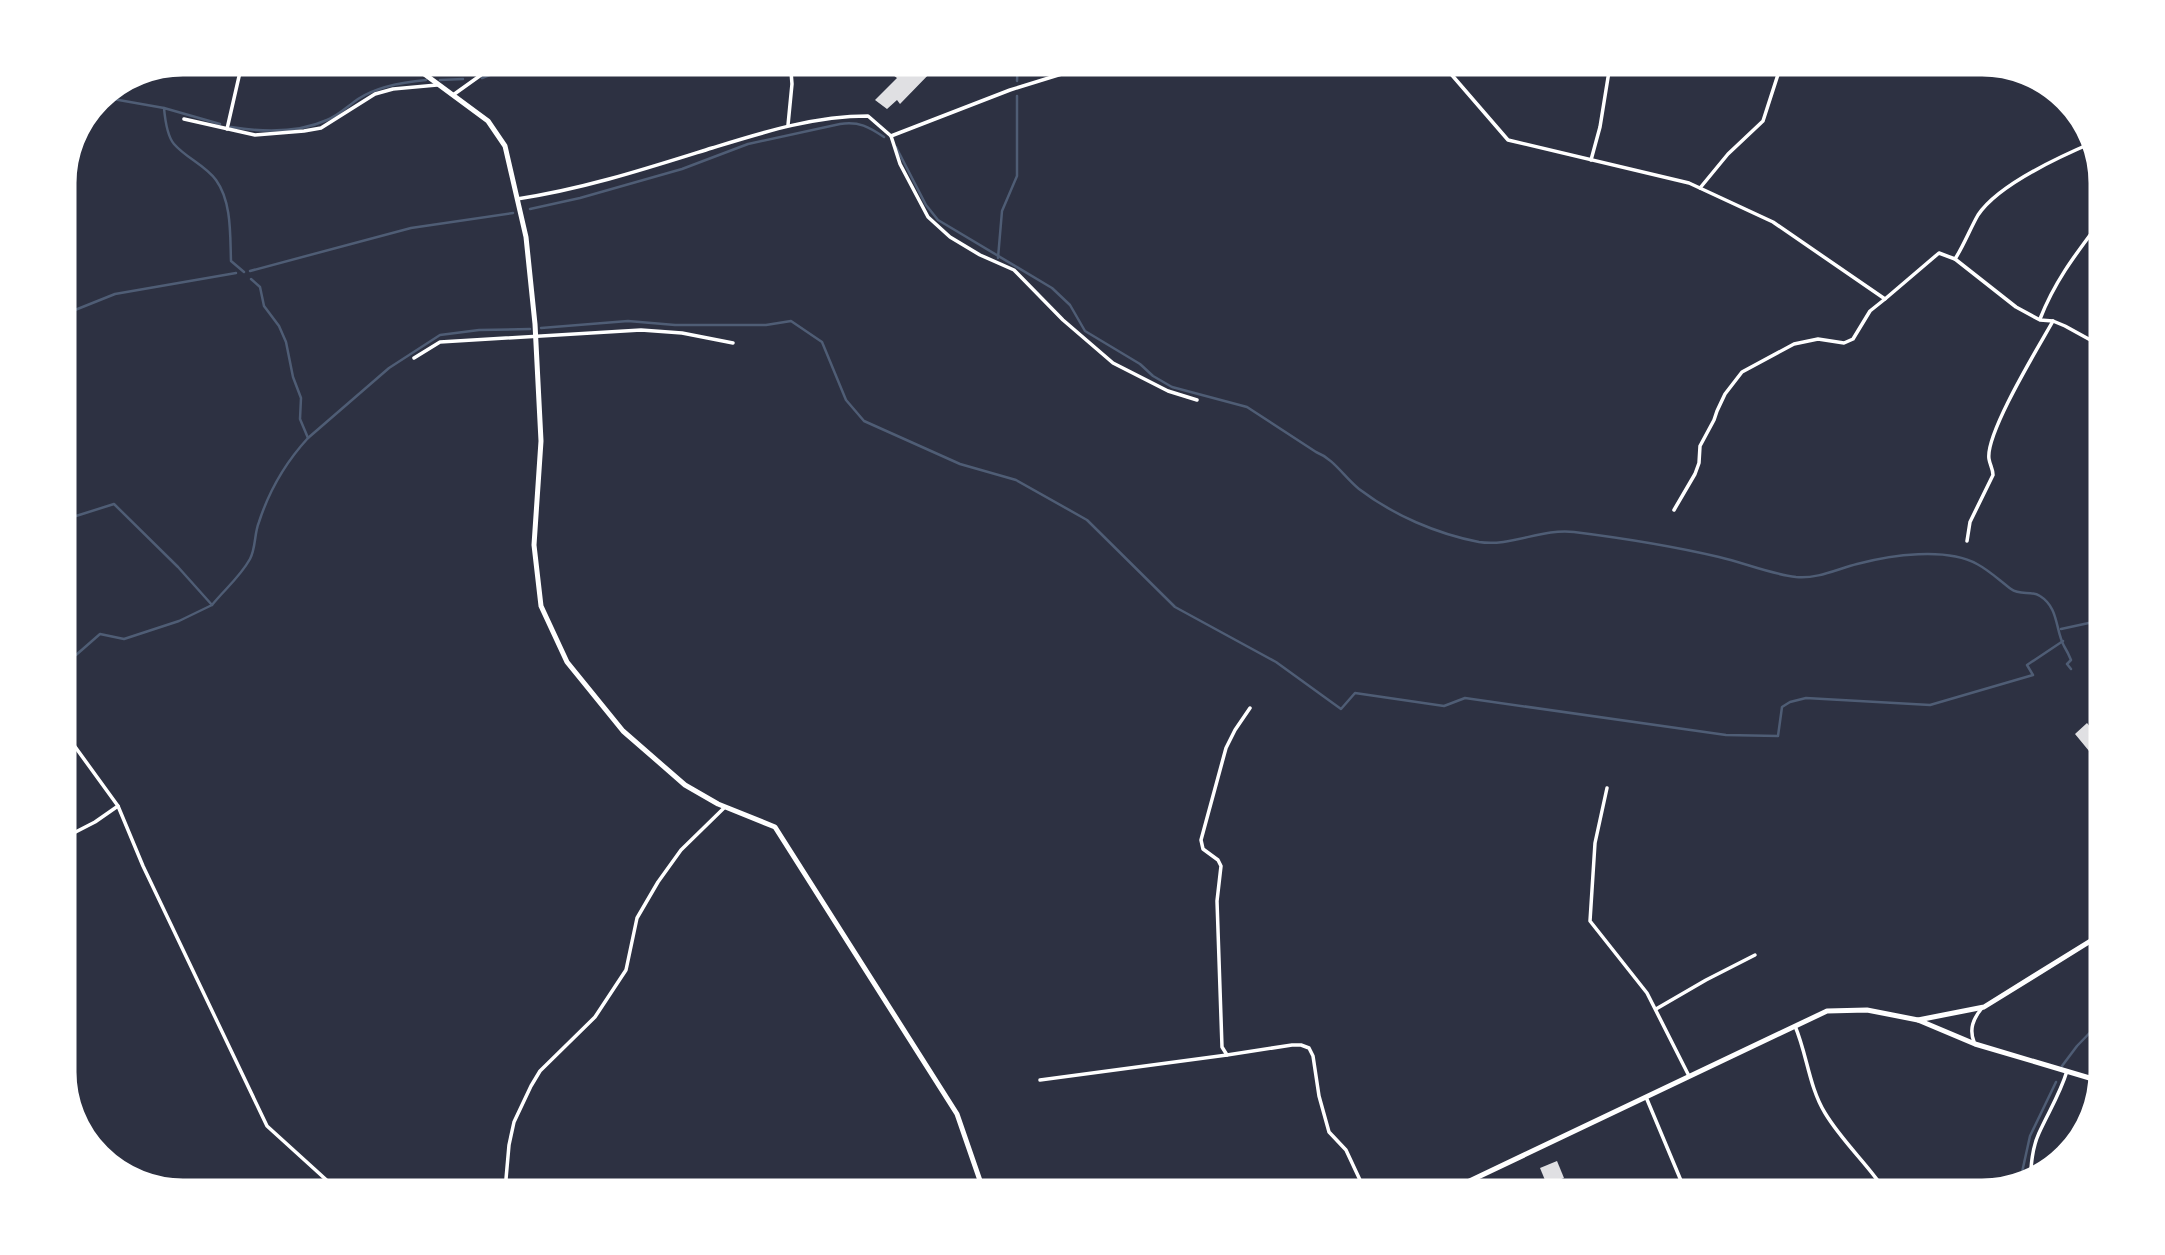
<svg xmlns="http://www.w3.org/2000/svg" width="2165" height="1255" font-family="'Public Sans',sans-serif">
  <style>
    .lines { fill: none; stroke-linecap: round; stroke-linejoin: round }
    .stream { stroke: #4f5d75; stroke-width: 2.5 }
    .building { fill: #e0e0e3 }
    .minor { stroke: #fff; stroke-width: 3.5 }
    .tertiary { stroke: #fff; stroke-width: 5 }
    .secondary { stroke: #fff; stroke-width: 5 }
    .rim { fill: none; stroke: #fff; stroke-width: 9 }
  </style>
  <rect width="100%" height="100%" fill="#2d3142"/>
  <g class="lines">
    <g class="stream">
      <polyline points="482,78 531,59"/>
      <polyline points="440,80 463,79"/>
      <polyline points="1017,81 1018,59"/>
      <polyline points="96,96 164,108"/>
      <path d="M220,124L164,108C165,119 167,136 174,144C186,158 205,165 216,180C232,202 230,236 231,261L244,272"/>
      <path d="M231,127C261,132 298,133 327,120C339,115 348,106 358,99C378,86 403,82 426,80"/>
      <path d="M896,147L926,205L938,220L1052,288L1070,305L1085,331L1140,364L1153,376L1172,387L1247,407L1316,452C1334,459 1344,477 1359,489C1393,515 1437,534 1479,542C1511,547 1542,528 1574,532C1622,538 1672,546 1719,557C1745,563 1770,574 1796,577C1818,579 1837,569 1857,564C1891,555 1946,547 1977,564C1990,571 1999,580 2011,589C2020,596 2031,590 2040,596C2059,608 2055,629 2064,646C2067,651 2069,655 2071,660L2067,664L2071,669"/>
      <path d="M530,209L580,198L682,169L748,144L840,124C859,121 869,127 884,137"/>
      <polyline points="998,258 1002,211 1017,176 1017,96"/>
      <polyline points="250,271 411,228 513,213"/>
      <polyline points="60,316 115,294 236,273"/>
      <polyline points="541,328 628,321 675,325 766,325 791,321 822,342 846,400 864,421 960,464 1016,480 1087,520 1175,607 1276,662 1341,709 1355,693 1444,706 1465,698 1726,735 1778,736 1782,707 1790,702 1806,698 1930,705 2033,675 2027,665 2063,641"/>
      <polyline points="308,438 389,368 440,335 479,330 530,329"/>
      <path d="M60,517L76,516L114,504L178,567L212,605C224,590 240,577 250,559C256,548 254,534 259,522C269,491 286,462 308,438L300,419L301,398L293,377L286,342L279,326L264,306L260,287L251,279"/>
      <polyline points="2061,629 2098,621"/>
      <polyline points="76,655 100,634 124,639 179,621 212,605"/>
      <polyline points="2062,1066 2077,1046 2105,1017"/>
      <polyline points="2019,1186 2030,1136 2056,1082"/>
    </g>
  </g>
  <g class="building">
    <polygon points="910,59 932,59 934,61 930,65 934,69 900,104 897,100 887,109 875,100 897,78 893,75"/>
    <polygon points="2100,721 2105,726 2096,734 2101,740 2089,751 2075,734 2087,723 2091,728"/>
    <polygon points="1557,1161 1564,1178 1547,1185 1540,1168"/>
  </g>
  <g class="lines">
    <g class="minor">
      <polyline points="1438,59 1508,140 1689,183 1773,222 1885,299 1939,253 1955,259 2016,307 2040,320 2053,321 2065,326 2105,348"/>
      <polyline points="453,95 481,75 520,59"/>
      <polyline points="184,119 255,135 304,131 321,128 375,94 393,89 437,85"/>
      <polyline points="788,125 792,84 790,59"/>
      <polyline points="227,129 243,59"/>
      <polyline points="891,136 900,164 928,217 950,237 980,255 1014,270 1063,320 1113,363 1168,391 1197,400"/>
      <polyline points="1591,160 1600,127 1611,59"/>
      <polyline points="1700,188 1728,154 1763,121 1783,59"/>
      <path d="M517,199C584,189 648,168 712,148C764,132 814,116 868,116L891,136L1010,90L1094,64L1250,70L1338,69L1369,59"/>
      <path d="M1955,259C1964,245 1970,229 1978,215C1998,185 2061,156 2094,142"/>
      <path d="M2040,319C2056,278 2079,250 2105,215"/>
      <polyline points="414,358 440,342 641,330 682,333 733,343"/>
      <polyline points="1674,510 1695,474 1699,463 1700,446 1714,420 1717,411 1725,394 1742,372 1794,344 1818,339 1844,343 1853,339 1870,311 1885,299"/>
      <path d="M1967,541L1970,522L1993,475C1993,469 1990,465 1989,459C1985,434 2039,346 2053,321"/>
      <polyline points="60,680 69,669"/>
      <polyline points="1250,708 1235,730 1226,748 1201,840 1203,849 1218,860 1221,866 1217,901 1222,1047 1227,1055 1292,1045 1301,1045 1309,1048 1313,1056 1319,1096 1329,1132 1346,1150 1367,1195"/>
      <polyline points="60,726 118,806 143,866 267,1126 343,1195"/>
      <polyline points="1607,788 1595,843 1590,921 1647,993 1689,1076"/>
      <polyline points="60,840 95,822 118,806"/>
      <polyline points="1656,1009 1706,980 1755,955"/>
      <path d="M1795,1026C1807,1054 1809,1087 1825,1113C1843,1143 1870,1166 1888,1195"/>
      <path d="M1974,1042C1969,1029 1973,1019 1982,1008"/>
      <polyline points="1040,1080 1227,1055"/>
      <polyline points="1646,1097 1687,1195"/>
      <path d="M2030,1183C2031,1166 2032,1148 2039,1133C2049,1111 2060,1094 2067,1071"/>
      <polyline points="515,1195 506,1179 509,1145 514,1122 531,1086 540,1071 595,1017 626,970 637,918 658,882 681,850 725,807"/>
    </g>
    <polyline class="tertiary" points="404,59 488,121 505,146 526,237 535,324 541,441 534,545 541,606 567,662 623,731 685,785 718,804 775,827 957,1114 985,1195"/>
    <g class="secondary">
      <polyline points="1918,1020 1975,1044 2103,1082"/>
      <polyline points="1430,1195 1459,1186 1827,1011 1867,1010 1918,1020 1984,1007 2105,932"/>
    </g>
  </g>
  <path d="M0 0H2165V1255H0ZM183 72H1982A111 111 0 0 1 2093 183V1072A111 111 0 0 1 1982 1183H183A111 111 0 0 1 72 1072V183A111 111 0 0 1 183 72Z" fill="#fff" fill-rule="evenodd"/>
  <path class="rim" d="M183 72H1982A111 111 0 0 1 2093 183V1072A111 111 0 0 1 1982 1183H183A111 111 0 0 1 72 1072V183A111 111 0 0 1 183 72Z"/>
</svg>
